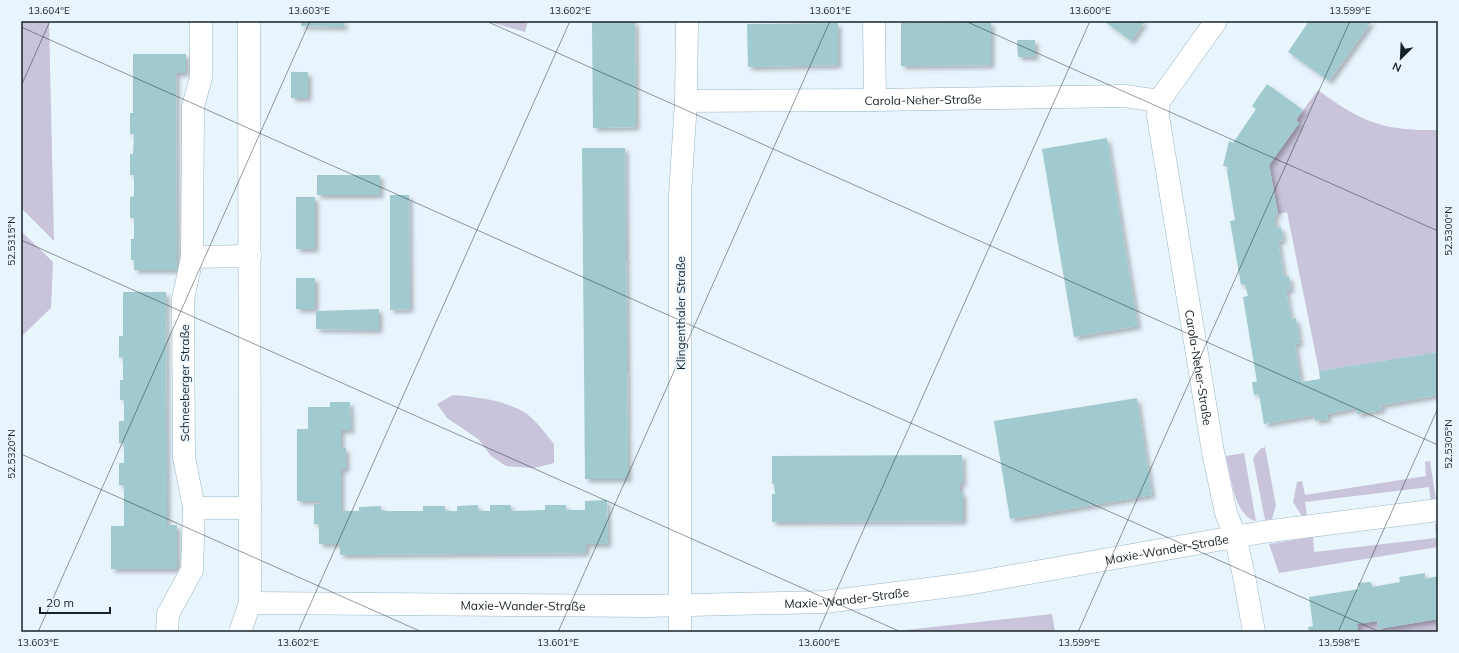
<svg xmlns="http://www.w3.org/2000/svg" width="1459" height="653" font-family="Mulish,sans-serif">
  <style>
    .green { fill: #c9c3dc }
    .building { fill: #a0cacf; filter: url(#shadow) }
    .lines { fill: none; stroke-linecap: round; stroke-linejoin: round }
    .minor-casing { stroke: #99b5c7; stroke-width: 23 }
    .minor { stroke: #fff; stroke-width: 22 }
    .ticks { fill: none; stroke: #182229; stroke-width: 1; stroke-opacity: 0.45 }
    .labels { text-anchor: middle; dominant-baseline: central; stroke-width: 3; stroke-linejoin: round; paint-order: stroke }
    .street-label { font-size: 12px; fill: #182229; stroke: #e9f5fd }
    .neatline { fill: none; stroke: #182229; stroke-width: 1.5 }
    .ticks-label { font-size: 10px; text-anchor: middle; fill: #182229 }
  </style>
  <defs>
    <filter id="shadow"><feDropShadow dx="3.5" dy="3.5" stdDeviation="2" flood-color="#0004"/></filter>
  </defs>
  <rect width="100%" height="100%" fill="#e9f5fd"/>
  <g class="green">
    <polygon points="21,21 49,21 54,241 21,208"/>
    <polygon points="486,21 528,21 525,32"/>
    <path d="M1318,90C1361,122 1383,131 1438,130V352L1319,371L1287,212L1278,214L1269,165L1299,123L1296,120Z"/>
    <polygon points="21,231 53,262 51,308 21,337"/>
    <path d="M453,395C477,397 506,400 527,414C537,422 546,434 554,444V463L534,468L506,466L491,456L478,439L447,418L437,404Z"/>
    <polygon points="1265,447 1276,506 1272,519 1265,520 1253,458 1260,449"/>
    <path d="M1244,453L1256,521C1234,516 1231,475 1226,456Z"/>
    <polygon points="1430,461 1436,500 1431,501 1429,487 1305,502 1307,516 1302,516 1293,502 1297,482 1302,481 1305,495 1426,476 1425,462"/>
    <polygon points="1438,523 1438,547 1279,573 1269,544 1313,537 1314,552 1436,538 1435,524"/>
    <polygon points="1052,614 1055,632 887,632"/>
    <polygon points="1438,619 1438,632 1358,632 1357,624 1377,621 1378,629"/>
  </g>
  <g class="building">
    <polygon points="301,21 345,21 344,27 301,26"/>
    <polygon points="592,21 635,21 636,127 593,128"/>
    <polygon points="1104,21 1145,21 1131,41"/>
    <polygon points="1309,21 1372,21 1329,81 1288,52"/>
    <polygon points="991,22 991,65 901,66 901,23"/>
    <polygon points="838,23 838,65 748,67 747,24"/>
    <polygon points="1017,40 1035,40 1035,57 1018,57"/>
    <polygon points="133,54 186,54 186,73 176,73 177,270 134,270 134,260 131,260 131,239 134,239 134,218 130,218 130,197 134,196 134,175 130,175 130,154 133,154 134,134 130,134 130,113 133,113"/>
    <rect x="291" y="72" width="17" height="26"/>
    <polygon points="1267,84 1303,110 1296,120 1299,123 1269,165 1278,214 1274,215 1276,228 1281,227 1283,240 1278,241 1284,277 1289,276 1291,290 1286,290 1291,319 1296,318 1300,343 1295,344 1301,382 1320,379 1319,371 1438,352 1438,395 1381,405 1382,410 1357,414 1356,408 1327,414 1328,419 1315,421 1314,415 1264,424 1259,394 1254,395 1252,382 1257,382 1243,297 1248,296 1245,284 1241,285 1230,221 1235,220 1227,171 1228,167 1223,166 1229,141 1233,143 1256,109 1252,106"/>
    <polygon points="1107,138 1138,326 1074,337 1042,149"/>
    <polygon points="582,148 625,148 628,479 585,479"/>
    <rect x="317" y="175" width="63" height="20"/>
    <polygon points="390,195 409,195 410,309 390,310"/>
    <rect x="296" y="197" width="19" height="52"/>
    <rect x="296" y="278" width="19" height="31"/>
    <polygon points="123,292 166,292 167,525 177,525 177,569 111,569 111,526 124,526 124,485 119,485 119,463 124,463 124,443 119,443 119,421 124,421 124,400 120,400 120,380 123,380 123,357 119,358 119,336 123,336"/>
    <polygon points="379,309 379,330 316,329 316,311"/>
    <polygon points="1137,398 1152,495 1010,519 994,421"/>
    <polygon points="330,402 350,402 351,430 341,430 341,448 346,448 346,469 341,469 341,511 359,511 359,507 381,506 381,511 423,511 423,506 445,506 445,511 457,511 457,506 478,505 478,511 490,511 490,505 511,505 511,511 545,510 545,505 566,505 566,510 585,510 585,501 607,500 608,544 586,544 586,553 340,555 340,544 319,544 319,524 314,524 314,504 320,504 320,501 297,501 297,429 308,429 308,407 330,407"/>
    <polygon points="962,455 963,483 960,483 960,493 963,493 963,521 772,522 772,494 775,494 774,484 772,484 772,456"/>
    <polygon points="1425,573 1425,579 1438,576 1438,619 1378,629 1377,621 1357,624 1358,632 1309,632 1308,627 1313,626 1309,597 1359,589 1358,583 1371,582 1372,587 1400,582 1399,577"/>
  </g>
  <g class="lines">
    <g class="minor-casing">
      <g id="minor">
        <polyline points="874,21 875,100"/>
        <path id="s1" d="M1216,21L1159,101L1158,116L1213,452L1226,513L1235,536L1244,576L1254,632"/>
        <path id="s2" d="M686,101L875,100L1125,96L1159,101"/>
        <polyline points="192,257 250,256"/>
        <polyline points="194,508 250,508"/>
        <path id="s3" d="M250,603L647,606L825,602L967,584L1263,532L1438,510"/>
        <polyline points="167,632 168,614 192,570 194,508 184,457 183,300 192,257 193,107 201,77 201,21"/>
        <polyline points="240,632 250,603 249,21"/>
        <polyline points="680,632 680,195 686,101 687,21"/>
      </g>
    </g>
    <use href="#minor" class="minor"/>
  </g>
  <path class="ticks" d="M486,21L1438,445M965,21L1438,231M21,27L1380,632M21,86L50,21M21,240L901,632M21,454L422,632M38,632L310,21M298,632L570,21M558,632L830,21M818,632L1090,21M1078,632L1350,21M1338,632L1438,408"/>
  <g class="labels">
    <g class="street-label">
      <text stroke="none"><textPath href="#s2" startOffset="237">Carola-Neher-Straße</textPath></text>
      <text transform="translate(680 313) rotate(-90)">Klingenthaler Straße</text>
      <text stroke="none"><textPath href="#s1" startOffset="368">Carola-Neher-Straße</textPath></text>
      <text transform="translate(184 383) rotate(-90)">Schneeberger Straße</text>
      <text stroke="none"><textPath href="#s3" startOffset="921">Maxie-Wander-Straße</textPath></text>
      <text stroke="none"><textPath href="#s3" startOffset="597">Maxie-Wander-Straße</textPath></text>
      <text stroke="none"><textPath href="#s3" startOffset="273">Maxie-Wander-Straße</textPath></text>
    </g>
  </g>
  <rect width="1459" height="653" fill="none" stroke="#e9f5fd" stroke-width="44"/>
  <g transform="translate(1401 58) rotate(204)" stroke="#e9f5fd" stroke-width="3" paint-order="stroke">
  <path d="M0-3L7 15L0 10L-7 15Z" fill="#182229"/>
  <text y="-6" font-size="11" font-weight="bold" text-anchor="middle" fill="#182229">N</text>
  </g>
  <path d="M40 607v6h70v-6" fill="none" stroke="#182229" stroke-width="2"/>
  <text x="46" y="607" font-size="12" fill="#182229" stroke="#e9f5fd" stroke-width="3" paint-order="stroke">20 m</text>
  <rect x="22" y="22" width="1415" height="609" class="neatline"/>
  <g class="ticks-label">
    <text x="49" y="14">13.604°E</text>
    <text x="309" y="14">13.603°E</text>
    <text x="570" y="14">13.602°E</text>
    <text x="830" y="14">13.601°E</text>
    <text x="1090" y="14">13.600°E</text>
    <text x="1350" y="14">13.599°E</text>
    <text transform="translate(1448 231) rotate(-90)" y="4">52.5300°N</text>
    <text transform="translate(11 241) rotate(-90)" y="4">52.5315°N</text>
    <text transform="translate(1448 444) rotate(-90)" y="4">52.5305°N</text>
    <text transform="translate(11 454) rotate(-90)" y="4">52.5320°N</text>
    <text x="38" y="646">13.603°E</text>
    <text x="298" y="646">13.602°E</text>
    <text x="558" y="646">13.601°E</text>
    <text x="819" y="646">13.600°E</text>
    <text x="1079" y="646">13.599°E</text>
    <text x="1339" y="646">13.598°E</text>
  </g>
</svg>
